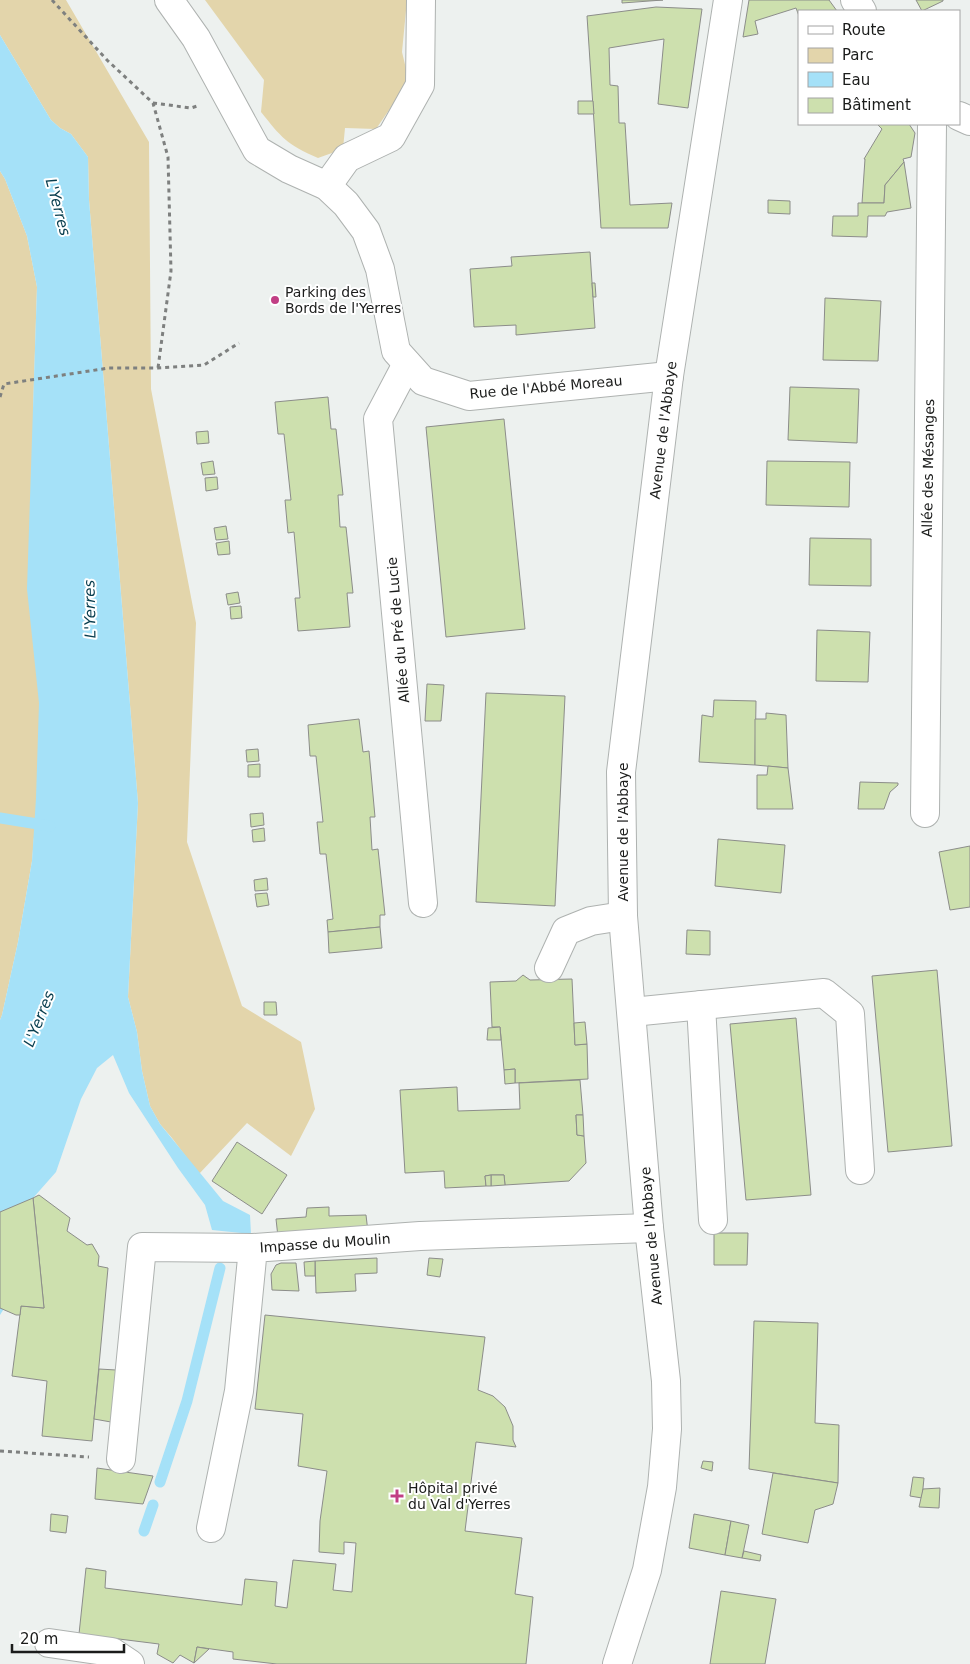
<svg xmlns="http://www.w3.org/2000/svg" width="970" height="1664" font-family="'DejaVu Sans',sans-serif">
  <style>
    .green { fill: #e3d5ab }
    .water { fill: #a5e1f8 }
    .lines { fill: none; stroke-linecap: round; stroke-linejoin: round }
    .stream { stroke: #a5e1f8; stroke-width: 11 }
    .building { fill: #cde0ae; stroke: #8c8d8a }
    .minor-casing { stroke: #aeb2b0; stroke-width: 30 }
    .path { stroke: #7e807f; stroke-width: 3; stroke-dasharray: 4 4; stroke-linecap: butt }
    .minor { stroke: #fff; stroke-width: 28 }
    .poi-dot { fill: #c13e84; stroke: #fff; stroke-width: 2 }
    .labels { text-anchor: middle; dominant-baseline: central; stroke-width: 4; stroke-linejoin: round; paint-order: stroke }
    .poi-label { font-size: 14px; fill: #1b1c1b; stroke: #fff; text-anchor: start }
    .street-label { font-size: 14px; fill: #1b1c1b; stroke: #fff }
    .water-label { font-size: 15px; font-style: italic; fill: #073d4e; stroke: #fff }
  </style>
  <rect width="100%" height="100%" fill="#edf1ef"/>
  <g class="green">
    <polygon points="0,0 66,0 149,142 151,389 196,623 187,842 242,1006 301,1042 315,1109 291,1156 247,1123 199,1174 172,1138 160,1124 150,1106 142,1071 137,1032 128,997 138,803 89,200 88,157 71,134 60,128 51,120 0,35"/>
    <path d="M205,0H407L402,52L409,81L376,129L345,128L343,149L318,158C287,145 281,137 261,112L264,80Z"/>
    <polygon points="0,171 5,179 27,236 37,287 33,412 43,729 32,861 18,942 2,1015 0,1020"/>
  </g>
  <polygon class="water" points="0,35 51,120 60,128 71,134 88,157 89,200 138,803 128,997 137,1032 142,1071 150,1106 160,1124 223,1201 250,1215 251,1234 212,1230 205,1205 178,1168 129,1093 113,1055 97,1068 81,1099 56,1172 33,1198 40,1214 21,1281 0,1315 0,1020 2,1015 18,942 32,861 36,798 39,703 27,589 37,287 27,236 5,179 0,171"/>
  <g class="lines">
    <g class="stream">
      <polyline points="0,818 50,826"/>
      <polyline points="160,1482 187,1401 220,1268"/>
      <polyline points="144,1531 153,1505"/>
    </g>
  </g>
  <g class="building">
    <polygon points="622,0 663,0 622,3"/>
    <polygon points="749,0 829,0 837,11 799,11 799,16 796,8 755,21 758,34 743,37"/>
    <polygon points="916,0 943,0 943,1 922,11"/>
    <polygon points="656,7 702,9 688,108 658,104 664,39 609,48 610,85 618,86 619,123 625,123 630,205 672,203 668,228 601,228 587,16"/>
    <polygon points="578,101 593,101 594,114 578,114"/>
    <polygon points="877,124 909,124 915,133 911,157 903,159 904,162 885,185 884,203 862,203 865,159 864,159 882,129"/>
    <polygon points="904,162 911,208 887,212 885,216 868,216 867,237 832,236 833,216 858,216 858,203 884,203 885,185"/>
    <polygon points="768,200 790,201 790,214 768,213"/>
    <polygon points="590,252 595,328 516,335 516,325 474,327 470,269 512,266 511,257"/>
    <polygon points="592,283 595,283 596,297 593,297"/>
    <polygon points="825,298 881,301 878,361 823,360"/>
    <polygon points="790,387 859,389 857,443 788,440"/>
    <polygon points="328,397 331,429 336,429 343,495 338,495 340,527 346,527 353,593 347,593 350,627 298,631 295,598 300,598 294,532 288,533 285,500 291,500 284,434 278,434 275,402"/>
    <polygon points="504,419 525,629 446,637 426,427"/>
    <polygon points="208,431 209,443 197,444 196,432"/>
    <polygon points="213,461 215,474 203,475 201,463"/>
    <polygon points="767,461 850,462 849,507 766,505"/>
    <polygon points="217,477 218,489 206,491 205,478"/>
    <polygon points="226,526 228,539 216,540 214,528"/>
    <polygon points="810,538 871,539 871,586 809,585"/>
    <polygon points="229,541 230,554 218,555 216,543"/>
    <polygon points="238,592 240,603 228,605 226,594"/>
    <polygon points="241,606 242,618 231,619 230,607"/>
    <polygon points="817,630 870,632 868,682 816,681"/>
    <polygon points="427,684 444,685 441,721 425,721"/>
    <polygon points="486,693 565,696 555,906 476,902"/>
    <polygon points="714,700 756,701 755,765 699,762 702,715 713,717"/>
    <polygon points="766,713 786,715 788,768 755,765 755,719 766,719"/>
    <polygon points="359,719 363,752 369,751 375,817 370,817 372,850 378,849 385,915 380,915 380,927 328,932 327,920 333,919 326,854 320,854 317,822 323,822 316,756 310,756 308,725"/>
    <polygon points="258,749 259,761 247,762 246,750"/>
    <polygon points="260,764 260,777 248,777 248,765"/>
    <polygon points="768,766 788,768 793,809 757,809 757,775 767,775"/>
    <polygon points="860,782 898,783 898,785 890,792 884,809 858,809"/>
    <polygon points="263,813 264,825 251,827 250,814"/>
    <polygon points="264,828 265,841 253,842 252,830"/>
    <polygon points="718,839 785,845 781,893 715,886"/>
    <polygon points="970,846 970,907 950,910 939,852"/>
    <polygon points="267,878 268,890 255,891 254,880"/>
    <polygon points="267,893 269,905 257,907 255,894"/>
    <polygon points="380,927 382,948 329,953 328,932"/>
    <polygon points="687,930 710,931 710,955 686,954"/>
    <polygon points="937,970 952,1146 888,1152 872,976"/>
    <polygon points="523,975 530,980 572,979 575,1045 587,1044 588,1079 515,1083 515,1069 504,1070 500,1027 492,1027 490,982 516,981"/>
    <polygon points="264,1002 276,1002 277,1015 264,1015"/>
    <polygon points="796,1018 811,1195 746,1200 730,1024"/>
    <polygon points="585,1022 587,1044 575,1045 574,1023"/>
    <polygon points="500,1027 501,1040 487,1040 488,1028"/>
    <polygon points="515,1069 515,1083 505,1084 504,1070"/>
    <polygon points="580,1080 583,1115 576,1115 577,1135 584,1136 586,1163 569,1181 505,1185 504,1175 491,1175 485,1176 486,1186 445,1188 444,1171 405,1173 400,1090 457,1087 458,1111 520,1109 519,1083"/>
    <polygon points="576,1115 583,1115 584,1136 577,1135"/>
    <polygon points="237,1142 287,1175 262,1214 212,1181"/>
    <polygon points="491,1175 504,1175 505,1185 491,1186"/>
    <polygon points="491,1175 491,1186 486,1186 485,1176"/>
    <polygon points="39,1195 70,1218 67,1231 87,1245 92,1244 99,1256 98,1266 108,1268 92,1441 42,1436 47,1381 12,1376 21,1306 44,1308 33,1198"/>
    <polygon points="33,1198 44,1308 21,1306 20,1315 16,1315 0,1308 0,1212"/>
    <polygon points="329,1207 329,1216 366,1215 368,1232 278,1237 276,1219 306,1217 307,1208"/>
    <polygon points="714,1233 748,1233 747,1265 714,1265"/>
    <polygon points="377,1258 377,1273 355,1274 356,1291 316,1293 315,1261"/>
    <polygon points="429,1258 443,1259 440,1277 427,1275"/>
    <polygon points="315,1261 315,1276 305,1276 304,1262"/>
    <polygon points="281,1263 296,1263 299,1291 272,1290 271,1274 276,1265"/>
    <polygon points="265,1315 485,1337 478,1390 493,1396 505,1407 513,1426 513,1440 516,1447 476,1442 465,1531 522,1538 515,1594 533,1597 526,1664 277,1664 233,1659 233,1652 197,1647 194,1663 180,1655 173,1663 157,1654 159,1644 79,1634 86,1568 106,1571 105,1588 242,1605 245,1579 277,1582 275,1606 287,1608 293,1560 336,1564 333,1590 352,1592 356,1543 344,1542 344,1554 319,1552 320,1521 327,1471 298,1466 303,1414 255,1409"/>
    <polygon points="754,1321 818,1323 815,1423 839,1425 838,1483 749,1469"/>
    <polygon points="99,1369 116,1370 111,1422 94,1419"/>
    <polygon points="703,1461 713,1462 712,1471 701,1468"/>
    <polygon points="97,1468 153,1476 143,1504 95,1499"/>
    <polygon points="773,1473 838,1483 833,1504 815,1510 808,1543 762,1534"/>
    <polygon points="913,1477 924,1478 922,1498 910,1496"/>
    <polygon points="940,1488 939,1508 919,1507 923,1489"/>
    <polygon points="51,1514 68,1516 66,1533 50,1531"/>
    <polygon points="694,1514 731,1521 725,1555 689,1548"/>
    <polygon points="731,1521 749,1525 742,1558 725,1555"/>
    <polygon points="744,1551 761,1555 760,1561 742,1558"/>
    <polygon points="721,1591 776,1599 765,1664 710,1664"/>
    <polygon points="197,1647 209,1649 194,1663"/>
  </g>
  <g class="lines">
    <g class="minor-casing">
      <g id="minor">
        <polyline points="169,0 196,38 257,150 289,169 327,186 346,204 366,231 380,269 396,351 423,381 469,396 669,376"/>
        <polyline points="855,0 862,11"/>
        <polyline points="959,116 970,121"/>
        <polyline points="327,186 347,158 391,137 420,85 421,0"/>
        <polyline points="407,364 378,419 423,903"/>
        <polyline points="925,813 932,124"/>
        <polyline points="549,968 566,931 591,921 623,916"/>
        <polyline points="701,1005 713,1220"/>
        <polyline points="632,1012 824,993 850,1014 860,1170"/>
        <polyline points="121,1459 142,1247 253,1248"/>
        <polyline points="211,1528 239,1391 253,1248 420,1236 649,1228"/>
        <polyline points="49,1643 112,1652 130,1664"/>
        <polyline points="617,1664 647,1570 662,1487 667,1429 666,1381 649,1228 623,916 621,772 669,376 728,0"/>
      </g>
    </g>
    <g class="path">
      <polyline points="52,0 107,60 153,103 168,157 171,271 158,368"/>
      <polyline points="153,103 191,108 197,106"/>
      <polyline points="0,397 4,384 109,368 158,368 204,365 239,343"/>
      <polyline points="0,1451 89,1457"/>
    </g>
    <use href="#minor" class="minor"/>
  </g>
  <g class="poi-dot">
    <circle cx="275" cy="300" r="5"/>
    <path d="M394.5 1488.5h5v5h5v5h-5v5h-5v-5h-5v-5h5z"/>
  </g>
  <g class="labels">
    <g class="poi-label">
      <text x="285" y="292">Parking des<tspan x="285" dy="16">Bords de l'Yerres</tspan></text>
      <text x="408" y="1488">Hôpital privé<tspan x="408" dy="16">du Val d'Yerres</tspan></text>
    </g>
    <g class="street-label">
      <text transform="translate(546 387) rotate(-5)">Rue de l'Abbé Moreau</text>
      <text transform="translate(663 430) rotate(-83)">Avenue de l'Abbaye</text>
      <text transform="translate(928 468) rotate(-89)">Allée des Mésanges</text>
      <text transform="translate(398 630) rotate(-95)">Allée du Pré de Lucie</text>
      <text transform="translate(623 832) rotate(-90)">Avenue de l'Abbaye</text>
      <text transform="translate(651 1236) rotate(-95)">Avenue de l'Abbaye</text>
      <text transform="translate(325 1243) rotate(-4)">Impasse du Moulin</text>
    </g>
    <g class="water-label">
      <text transform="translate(58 207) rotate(75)">L'Yerres</text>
      <text transform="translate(90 609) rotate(-91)">L'Yerres</text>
      <text transform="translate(39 1019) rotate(-68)">L'Yerres</text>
    </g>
  </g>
  <rect x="798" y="10" width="162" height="115" fill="#ffffff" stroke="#a4a4a4"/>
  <rect x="808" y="26" width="25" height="8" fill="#ffffff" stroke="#a4a4a4"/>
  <text x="842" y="35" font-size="15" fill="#1b1c1b">Route</text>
  <rect x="808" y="48" width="25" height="15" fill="#e3d5ab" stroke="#a4a4a4"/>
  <text x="842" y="60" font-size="15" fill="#1b1c1b">Parc</text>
  <rect x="808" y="72" width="25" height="15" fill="#a5e1f8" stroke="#a4a4a4"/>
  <text x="842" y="85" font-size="15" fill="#1b1c1b">Eau</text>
  <rect x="808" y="98" width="25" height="15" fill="#cde0ae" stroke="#a4a4a4"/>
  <text x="842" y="110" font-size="15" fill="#1b1c1b">Bâtiment</text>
  <path d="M12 1644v8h112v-8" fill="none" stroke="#1b1c1b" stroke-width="2.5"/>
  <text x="20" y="1644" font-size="15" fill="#1b1c1b" stroke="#ffffff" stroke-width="4" paint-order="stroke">20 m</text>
</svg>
